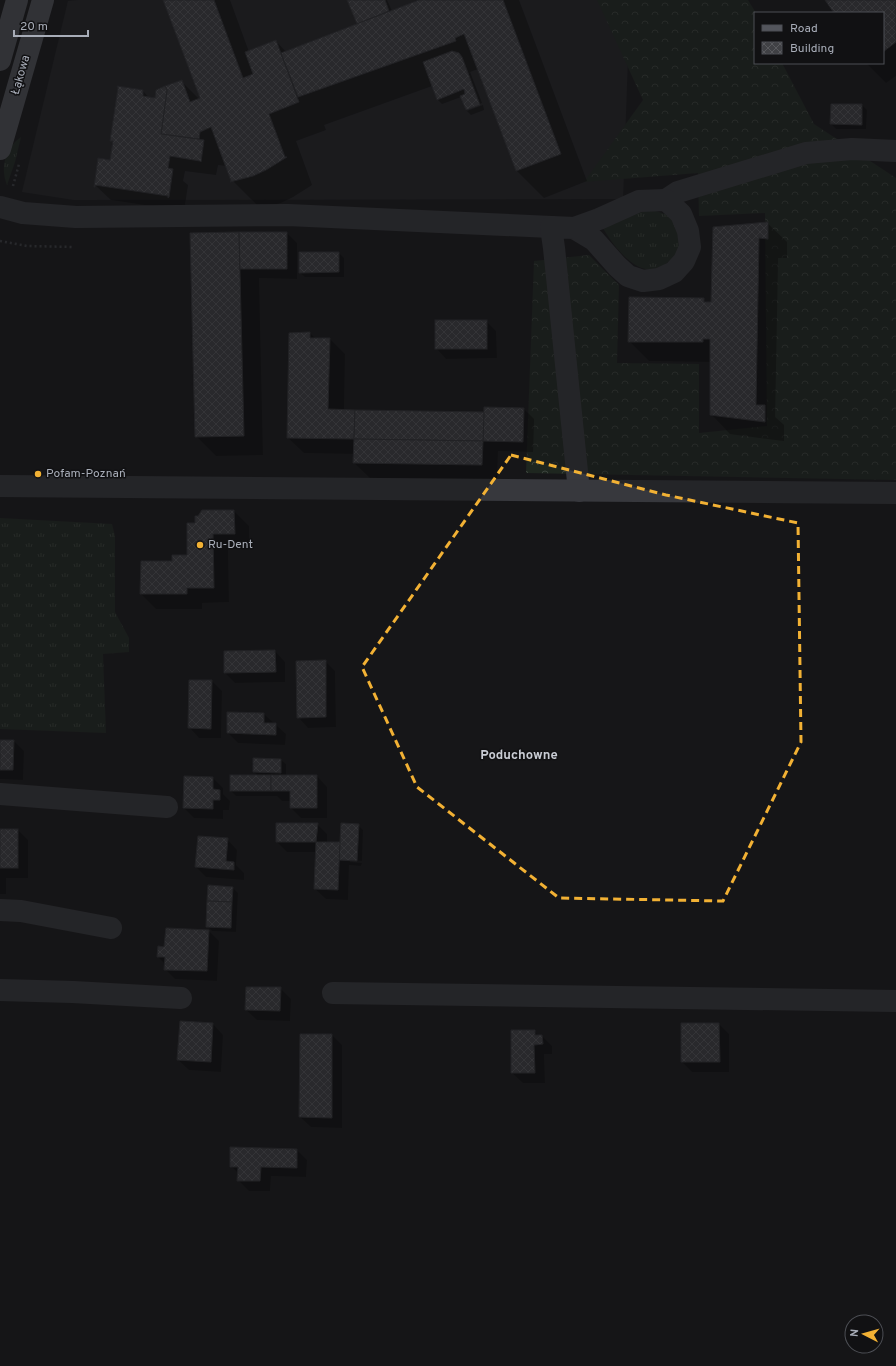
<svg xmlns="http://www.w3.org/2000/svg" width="896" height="1366" font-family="Overpass,sans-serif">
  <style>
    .built { fill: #222225 }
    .grass { fill: url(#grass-tufts) }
    .forest { fill: url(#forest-crowns) }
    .shadow { fill: #0007 }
    .building { fill: url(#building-cross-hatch); stroke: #303034 }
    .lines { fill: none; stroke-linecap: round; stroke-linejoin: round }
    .path { stroke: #3d3f44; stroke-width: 2.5; stroke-dasharray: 2 3; stroke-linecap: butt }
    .minor { stroke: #37383d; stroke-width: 22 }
    .major { stroke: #53555c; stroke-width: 22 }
    .marked { fill: none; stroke: #f2b134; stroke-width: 3; stroke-dasharray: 8 5; stroke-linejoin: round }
    .poi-dot { fill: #f2b134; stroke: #111113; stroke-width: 1.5 }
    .labels { text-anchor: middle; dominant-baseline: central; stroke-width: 3; stroke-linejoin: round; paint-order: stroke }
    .street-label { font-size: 12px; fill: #a8adb8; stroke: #111113 }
    .poi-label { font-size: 12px; fill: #a8adb8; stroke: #111113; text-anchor: start }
    .neighbourhood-label { font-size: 13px; font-weight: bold; fill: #c9ccd4; stroke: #111113 }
  </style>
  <defs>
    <pattern id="grass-tufts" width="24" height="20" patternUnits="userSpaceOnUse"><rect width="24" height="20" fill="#1e261f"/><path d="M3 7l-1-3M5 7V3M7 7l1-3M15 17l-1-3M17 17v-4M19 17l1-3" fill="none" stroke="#3c433d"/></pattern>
    <pattern id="forest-crowns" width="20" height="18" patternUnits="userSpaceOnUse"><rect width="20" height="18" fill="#1e261f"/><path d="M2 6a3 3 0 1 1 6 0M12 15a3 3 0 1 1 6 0" fill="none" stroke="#3c433d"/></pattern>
    <pattern id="building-cross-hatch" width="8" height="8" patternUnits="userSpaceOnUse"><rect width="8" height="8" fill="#404145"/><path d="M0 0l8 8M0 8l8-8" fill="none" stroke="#595a5e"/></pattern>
  </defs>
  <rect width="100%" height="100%" fill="#161618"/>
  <polygon class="built" points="78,0 630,0 623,199 74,200 22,192 68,1"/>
  <g class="grass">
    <path d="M21,137L15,162L7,185C0,168 5,148 21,137Z"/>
    <path d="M648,210C667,212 671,217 682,231L680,252C672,259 664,267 654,269C634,274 610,242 602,226L620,216Z"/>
    <polygon points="0,518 112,524 115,536 115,612 129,638 129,652 103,654 106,733 0,729"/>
  </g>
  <polygon class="forest" points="597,0 748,0 756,13 755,13 755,63 782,63 814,124 896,178 896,480 526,473 534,261 589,255 619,285 617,363 699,364 699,433 767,426 765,213 699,216 698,173 584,182 643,100"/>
  <g class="shadow">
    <polygon points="164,0 230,0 249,52 276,41 286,52 358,24 348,0 387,0 392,11 422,0 519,0 587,181 544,198 517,171 478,69 470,72 482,103 467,108 467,111 483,105 484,110 471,115 466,110 461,97 442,104 437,99 432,86 324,125 326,130 296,141 312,185 293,197 281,203 260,208 233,181 227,166 218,165 216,175 185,171 183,181 188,185 184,211 111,200 95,185 111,161 114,143 111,140 143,91 150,99 155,99 181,81 199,99 201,98"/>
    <polygon points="826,0 896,0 896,76 886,83 866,63 883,63 883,13 835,13"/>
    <polygon points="862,105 867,110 866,129 836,129 831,124"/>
    <polygon points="767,223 787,242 787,258 778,258 775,417 784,425 784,441 730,434 711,414 711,362 649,361 629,341 703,299 707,303 712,303"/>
    <polygon points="239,233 287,233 297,243 297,279 259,278 263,455 216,456 196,436 191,234"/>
    <polygon points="339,253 344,258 344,277 305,277 300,273"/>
    <polygon points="486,321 496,331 497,358 446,359 436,348"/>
    <polygon points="310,333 316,339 330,339 345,354 344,410 485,413 524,409 534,419 533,452 498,451 497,480 370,478 354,463 355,454 304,453 288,438 290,334"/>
    <polygon points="234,511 249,526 249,549 228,549 229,602 202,603 202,609 156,609 141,594 173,562 188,556 198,517"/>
    <polygon points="275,651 285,662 285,682 235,683 225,673"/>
    <polygon points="325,661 335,671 336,727 308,728 298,717"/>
    <polygon points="212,681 222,691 221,738 199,738 189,727"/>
    <polygon points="264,714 286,734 285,745 238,743 228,733"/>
    <polygon points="0,741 14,741 24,751 23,780 0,779"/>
    <polygon points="281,760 286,764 286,776 317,776 327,787 327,818 301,818 291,808 291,801 282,801 277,796 236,796 231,791 258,776 254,772"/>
    <polygon points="213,778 223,788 223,794 230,801 229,810 223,810 223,819 194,818 184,808"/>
    <polygon points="317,824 327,834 327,843 341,844 358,825 363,830 362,861 350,860 350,862 362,863 361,866 349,865 348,900 326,899 315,889 317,852 287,852 277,842"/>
    <polygon points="0,830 18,830 28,840 28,878 6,878 6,894 0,894"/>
    <polygon points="227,839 237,850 236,865 244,873 244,880 206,877 196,867"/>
    <polygon points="233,888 238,893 236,932 212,931 207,926"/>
    <polygon points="209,931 219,941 217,981 175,979 165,969 165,964 158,957"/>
    <polygon points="280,988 291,999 290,1021 257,1020 246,1010"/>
    <polygon points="181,1022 213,1024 223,1035 221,1072 189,1070 178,1060"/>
    <polygon points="719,1024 729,1034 729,1072 692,1072 682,1062"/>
    <polygon points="534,1031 539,1036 542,1036 552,1046 552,1054 544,1054 545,1083 523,1083 512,1073"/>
    <polygon points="332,1035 342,1045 342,1128 311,1127 300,1117"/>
    <polygon points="297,1150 307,1160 306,1177 271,1176 270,1191 249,1191 238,1180 239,1174 231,1166"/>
  </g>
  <g class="building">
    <polygon points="163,0 214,0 243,78 253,74 245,52 276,40 299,102 269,114 285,157 287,157 266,170 253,176 230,182 231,181 211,127 200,132 199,139 161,134 167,90 165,86 182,80 190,102 200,98"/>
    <polygon points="347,0 385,0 389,11 357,24"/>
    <polygon points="419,0 503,0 561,154 516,171 464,34 455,38 456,41 298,97 281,53"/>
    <polygon points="825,0 896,0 896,42 883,52 883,13 834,13"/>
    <polygon points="452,51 459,53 462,57 480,105 466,110 460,96 465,94 464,89 437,100 423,62"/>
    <polygon points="117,86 143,90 143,96 155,98 156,90 165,86 167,90 161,134 204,140 201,162 200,161 170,156 168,168 173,169 169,197 168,198 168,196 95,185 95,187 94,187 98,158 110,160 113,141 110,141 118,88"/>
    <polygon points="831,104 862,104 862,125 830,124"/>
    <polygon points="768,222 768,239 759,238 756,405 765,405 765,422 710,415 710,339 703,339 703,342 628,342 629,297 704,298 704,302 711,302 713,227"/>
    <polygon points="239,232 244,436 195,437 190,233"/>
    <polygon points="239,232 287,232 287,269 240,269"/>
    <polygon points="299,252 339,252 339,272 299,273"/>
    <rect x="435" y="320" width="52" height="29"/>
    <polygon points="310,332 310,338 330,338 328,409 355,410 354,439 287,438 289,333"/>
    <polygon points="484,407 524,408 523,442 483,441"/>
    <polygon points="355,410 484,412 483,441 354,439"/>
    <polygon points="354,439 483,441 482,465 353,463"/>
    <polygon points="202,510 234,510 235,534 213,534 214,588 187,588 187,594 140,594 141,561 172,561 172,555 187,555 187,523 195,523 195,516 198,516"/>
    <polygon points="275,650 276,672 224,673 224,651"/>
    <polygon points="326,660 326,717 297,718 296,661"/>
    <polygon points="189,680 212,680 211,729 188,728"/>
    <polygon points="227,712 264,713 264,723 276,723 276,735 227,733"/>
    <polygon points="0,740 14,740 13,770 0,770"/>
    <polygon points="253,758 281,759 281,773 253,772"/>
    <rect x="230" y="775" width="41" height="16"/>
    <polygon points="271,775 317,775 317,808 290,808 290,791 271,791"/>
    <polygon points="184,776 213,777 213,789 220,790 220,800 213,800 213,809 183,808"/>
    <polygon points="276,823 318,823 316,842 276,842"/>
    <polygon points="341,823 359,824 357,861 339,860"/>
    <rect x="0" y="829" width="18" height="39"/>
    <polygon points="198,836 228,838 226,861 234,862 234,870 195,867"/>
    <polygon points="316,842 340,842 338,890 314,889"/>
    <polygon points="208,885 233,887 232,902 207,901"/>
    <polygon points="207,901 232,902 231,928 206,927"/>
    <polygon points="166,928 209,930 207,971 164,970 165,957 157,957 158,946 164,947"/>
    <polygon points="246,987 281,987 280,1011 245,1010"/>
    <polygon points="180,1021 213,1023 211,1062 177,1060"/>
    <polygon points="681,1023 719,1023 720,1062 681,1062"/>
    <polygon points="511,1030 535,1030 535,1035 542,1035 543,1044 534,1045 535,1073 511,1073"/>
    <polygon points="300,1034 332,1034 332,1118 299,1117"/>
    <polygon points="230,1147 297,1149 297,1168 261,1167 260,1181 237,1181 238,1167 230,1167"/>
  </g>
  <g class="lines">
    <g class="path">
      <polyline points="13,186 19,164"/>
      <polyline points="0,241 27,246 74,247"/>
    </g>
    <g class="minor">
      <polyline points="666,200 678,192 806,153 852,149 896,151"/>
      <polyline points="0,207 23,213 76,217 288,215 551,227"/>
      <polyline points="574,228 594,240 617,266 628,276 643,281 659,279 674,272 684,261 690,247 688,231 681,214 666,200 639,201 599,219 574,228 551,227 554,248 579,491"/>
      <polyline points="0,486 896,493"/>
      <polyline points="0,794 167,807"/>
      <polyline points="0,910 21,911 111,928"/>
      <polyline points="0,990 73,992 181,998"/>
      <polyline points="333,993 896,1001"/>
    </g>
    <g class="major">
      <polyline points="0,60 17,0"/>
      <polyline points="0,149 43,0"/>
    </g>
  </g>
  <path d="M0 0H896V1366H0ZM511,455L666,495L798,523L801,742L723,901L559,898L417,787L362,667Z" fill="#161618" fill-opacity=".55" fill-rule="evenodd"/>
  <path class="marked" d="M511,455L666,495L798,523L801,742L723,901L559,898L417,787L362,667Z"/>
  <g class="poi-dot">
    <circle cx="38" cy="474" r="4"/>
    <circle cx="200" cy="545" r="4"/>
  </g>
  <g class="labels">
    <g class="street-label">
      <text transform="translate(21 75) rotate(-74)">Łąkowa</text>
    </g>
    <g class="poi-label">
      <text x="46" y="474">Pofam-Poznań</text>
      <text x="208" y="545">Ru-Dent</text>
    </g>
    <g class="neighbourhood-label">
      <text x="519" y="756">Poduchowne</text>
    </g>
  </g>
  <rect x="754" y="12" width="130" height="52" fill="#111113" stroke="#4d4f55"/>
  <rect x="762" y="25" width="20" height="6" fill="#53555c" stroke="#4d4f55"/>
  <text x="790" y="32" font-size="12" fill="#a8adb8">Road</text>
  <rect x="762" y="42" width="20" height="12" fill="url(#building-cross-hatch)" stroke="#4d4f55"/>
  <text x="790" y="52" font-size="12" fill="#a8adb8">Building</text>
  <g transform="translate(864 1334) rotate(276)"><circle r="19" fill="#111113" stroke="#4d4f55"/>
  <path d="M0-3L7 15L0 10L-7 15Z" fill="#f2b134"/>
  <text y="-6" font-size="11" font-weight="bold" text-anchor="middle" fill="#a8adb8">N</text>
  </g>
  <path d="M14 30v6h74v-6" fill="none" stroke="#a8adb8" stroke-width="2"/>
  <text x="20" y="30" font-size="12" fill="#a8adb8" stroke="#111113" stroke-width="3" paint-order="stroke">20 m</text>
</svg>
